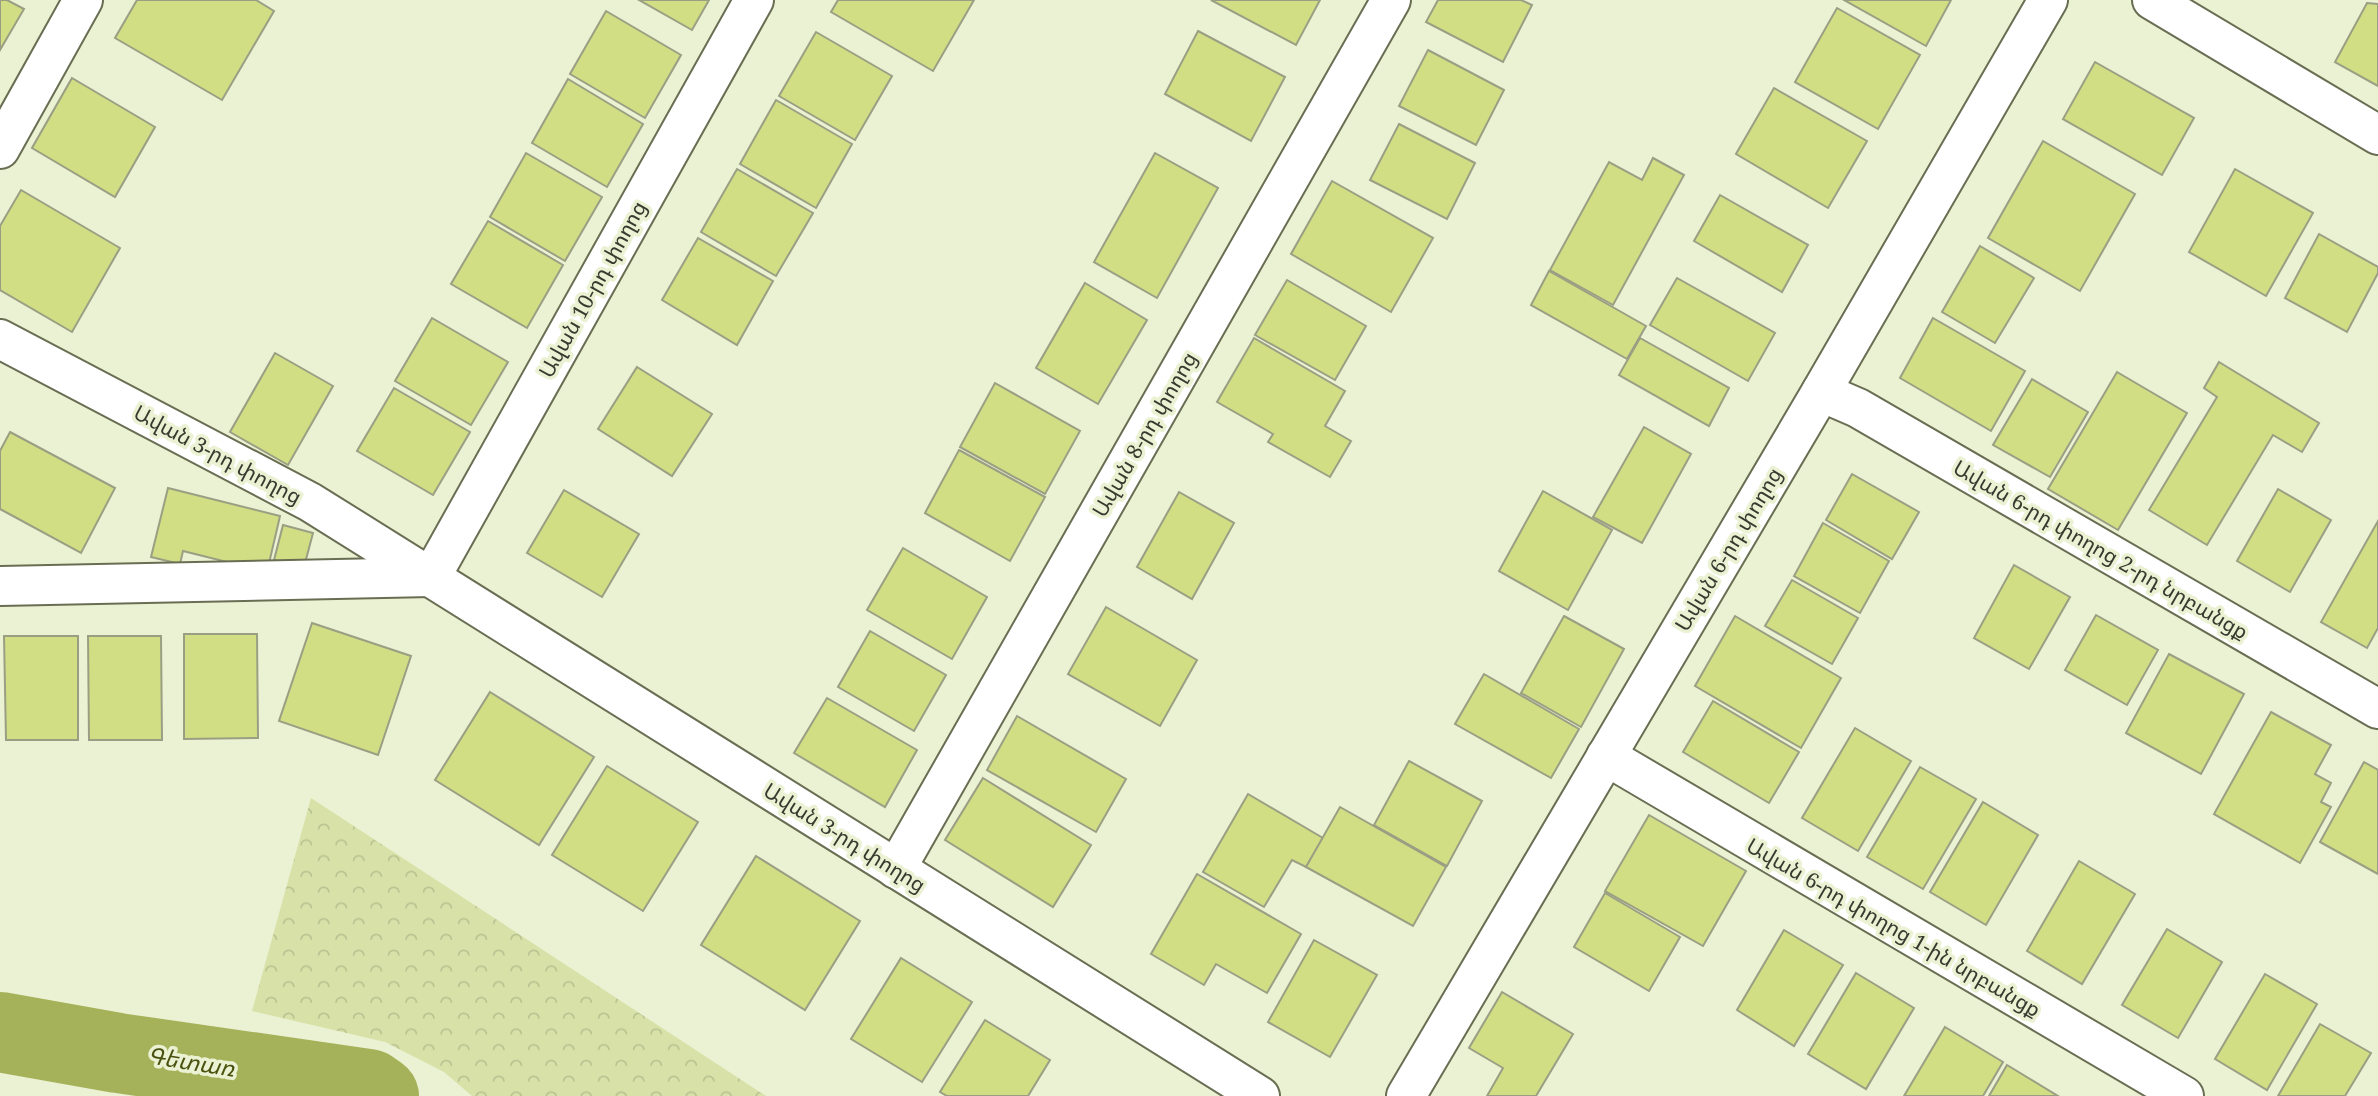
<svg xmlns="http://www.w3.org/2000/svg" width="2378" height="1096" font-family="'Noto Serif','Noto Sans Armenian',serif">
  <style>
    .park { fill: url(#park-crowns) }
    .lines { fill: none; stroke-linecap: round; stroke-linejoin: round }
    .river { stroke: #a6b259; stroke-width: 80 }
    .building { fill: #d1de84; stroke: #9a9f83; stroke-width: 2 }
    .minor-casing { stroke: #696e53; stroke-width: 42 }
    .minor { stroke: #fff; stroke-width: 38 }
    .labels { text-anchor: middle; dominant-baseline: central; stroke-width: 7; stroke-linejoin: round; paint-order: stroke }
    .street-label { font-size: 21px; fill: #383a2f; stroke: #ebf1d3 }
    .water-label { font-size: 23px; font-style: italic; fill: #4b520f; stroke: #ebf1d3 }
  </style>
  <defs>
    <pattern id="park-crowns" width="20" height="18" patternUnits="userSpaceOnUse" patternTransform="scale(1.75)"><rect width="20" height="18" fill="#d8e2a8"/><path d="M2 6a3 3 0 1 1 6 0M12 15a3 3 0 1 1 6 0" fill="none" stroke="#bac391"/></pattern>
  </defs>
  <rect width="100%" height="100%" fill="#ebf1d3"/>
  <polygon class="park" points="311,798 766,1096 472,1096 444,1072 385,1042 252,1011"/>
  <g class="lines">
    <polyline class="river" points="0,1032 118,1053 369,1089 379,1096"/>
  </g>
  <g class="building">
    <polygon points="0,0 7,0 24,9 0,50"/>
    <polygon points="137,0 256,0 274,11 222,100 115,38"/>
    <polygon points="639,0 709,0 692,30"/>
    <polygon points="838,0 974,0 933,71 831,12"/>
    <polygon points="1211,0 1320,0 1296,45"/>
    <polygon points="1438,0 1521,0 1532,5 1503,62 1426,22"/>
    <polygon points="1844,0 1951,0 1926,46"/>
    <polygon points="2367,3 2378,4 2378,86 2335,62"/>
    <polygon points="1837,8 1920,55 1878,129 1795,82"/>
    <polygon points="606,11 681,55 645,118 570,74"/>
    <polygon points="1198,31 1285,77 1251,141 1165,94"/>
    <polygon points="816,32 892,76 855,140 779,96"/>
    <polygon points="1428,50 1504,90 1476,145 1399,106"/>
    <polygon points="2095,62 2194,118 2162,175 2063,119"/>
    <polygon points="72,78 155,127 115,197 32,148"/>
    <polygon points="568,79 643,124 607,187 532,143"/>
    <polygon points="1774,88 1867,141 1828,208 1736,154"/>
    <polygon points="776,100 852,144 816,208 740,164"/>
    <polygon points="1399,124 1475,163 1447,219 1370,180"/>
    <polygon points="2043,141 2135,194 2080,291 1988,238"/>
    <polygon points="526,153 602,197 565,261 490,217"/>
    <polygon points="1155,153 1218,188 1157,298 1094,262"/>
    <polygon points="1653,158 1684,175 1613,305 1550,270 1609,162 1642,180"/>
    <polygon points="737,169 813,213 776,276 701,232"/>
    <polygon points="2235,169 2313,213 2266,296 2189,252"/>
    <polygon points="1332,181 1433,238 1391,312 1291,254"/>
    <polygon points="21,190 120,248 72,332 0,290 0,226"/>
    <polygon points="1720,195 1808,245 1782,292 1694,241"/>
    <polygon points="488,221 563,265 527,328 451,284"/>
    <polygon points="2319,234 2378,267 2378,273 2347,332 2285,298"/>
    <polygon points="698,238 773,281 737,345 662,300"/>
    <polygon points="1980,246 2034,278 1995,343 1942,312"/>
    <polygon points="1549,271 1646,326 1627,359 1531,305"/>
    <polygon points="1677,278 1775,333 1748,381 1650,325"/>
    <polygon points="1287,280 1366,326 1335,380 1255,335"/>
    <polygon points="1085,283 1147,320 1098,404 1036,368"/>
    <polygon points="432,318 508,362 471,425 395,381"/>
    <polygon points="1933,318 2025,371 1991,431 1900,378"/>
    <polygon points="1254,338 1345,391 1325,426 1351,441 1330,477 1268,442 1273,434 1217,402"/>
    <polygon points="1640,338 1729,388 1709,426 1619,375"/>
    <polygon points="275,353 333,386 288,465 230,432"/>
    <polygon points="2219,362 2319,423 2302,452 2273,435 2207,545 2149,510 2217,397 2204,388"/>
    <polygon points="637,367 712,414 672,476 598,429"/>
    <polygon points="2117,372 2187,413 2118,530 2048,489"/>
    <polygon points="2032,379 2088,412 2050,477 1993,445"/>
    <polygon points="995,383 1080,431 1045,494 960,447"/>
    <polygon points="394,388 470,432 433,495 357,451"/>
    <polygon points="1644,427 1691,454 1642,543 1593,517"/>
    <polygon points="10,432 115,488 81,553 0,509 0,451"/>
    <polygon points="959,450 1045,497 1010,561 925,513"/>
    <polygon points="1852,474 1919,512 1892,559 1826,520"/>
    <polygon points="168,488 280,516 267,572 183,551 180,564 151,557"/>
    <polygon points="2278,489 2331,520 2290,592 2237,561"/>
    <polygon points="564,490 639,534 602,597 527,553"/>
    <polygon points="1543,491 1612,530 1568,610 1499,571"/>
    <polygon points="1179,492 1234,523 1192,599 1137,567"/>
    <polygon points="2378,521 2378,628 2367,648 2321,622"/>
    <polygon points="1823,523 1889,561 1860,613 1794,576"/>
    <polygon points="283,525 313,533 304,567 274,560"/>
    <polygon points="903,548 987,597 952,659 867,610"/>
    <polygon points="2014,565 2070,597 2029,669 1974,638"/>
    <polygon points="1792,580 1858,618 1832,664 1765,626"/>
    <polygon points="1106,607 1197,660 1160,726 1068,674"/>
    <polygon points="2096,615 2158,650 2127,705 2065,670"/>
    <polygon points="1564,616 1624,649 1581,727 1521,693"/>
    <polygon points="1735,616 1841,678 1801,748 1695,686"/>
    <polygon points="312,623 411,656 378,755 279,721"/>
    <polygon points="870,631 946,675 914,731 838,687"/>
    <polygon points="184,634 257,634 258,738 184,739"/>
    <polygon points="4,636 78,636 78,740 6,740"/>
    <polygon points="88,636 161,636 162,740 89,740"/>
    <polygon points="2169,654 2244,694 2201,774 2126,733"/>
    <polygon points="1484,674 1579,729 1551,778 1455,724"/>
    <polygon points="490,692 594,757 539,845 435,780"/>
    <polygon points="827,698 917,750 885,807 794,753"/>
    <polygon points="1713,701 1799,752 1769,803 1683,752"/>
    <polygon points="2271,712 2331,745 2315,774 2331,783 2321,802 2331,807 2300,863 2214,814"/>
    <polygon points="1017,716 1126,779 1096,832 987,770"/>
    <polygon points="1855,728 1911,761 1858,851 1802,818"/>
    <polygon points="1409,761 1482,801 1447,866 1374,825"/>
    <polygon points="2364,762 2378,770 2378,874 2320,842"/>
    <polygon points="607,766 698,822 643,911 552,855"/>
    <polygon points="1920,767 1976,799 1923,889 1867,857"/>
    <polygon points="983,778 1091,845 1053,907 945,840"/>
    <polygon points="1248,794 1323,838 1306,867 1292,860 1264,907 1203,872"/>
    <polygon points="1983,802 2038,835 1986,925 1930,892"/>
    <polygon points="1340,807 1446,867 1413,926 1306,867"/>
    <polygon points="1649,815 1746,871 1703,946 1605,891"/>
    <polygon points="756,856 860,921 805,1010 701,945"/>
    <polygon points="2079,861 2135,894 2082,984 2027,951"/>
    <polygon points="1197,874 1301,934 1267,993 1216,964 1204,985 1151,954"/>
    <polygon points="1605,893 1680,937 1649,991 1574,947"/>
    <polygon points="2167,929 2222,962 2178,1038 2122,1005"/>
    <polygon points="1784,930 1843,965 1794,1046 1737,1010"/>
    <polygon points="1314,940 1377,975 1330,1057 1268,1022"/>
    <polygon points="901,958 972,1002 922,1082 851,1039"/>
    <polygon points="1856,973 1914,1008 1866,1089 1808,1054"/>
    <polygon points="2265,974 2317,1004 2267,1090 2215,1059"/>
    <polygon points="1502,992 1573,1034 1536,1096 1487,1096 1503,1068 1469,1048"/>
    <polygon points="985,1020 1050,1060 1028,1096 947,1096 940,1092"/>
    <polygon points="2320,1024 2371,1053 2345,1096 2278,1096"/>
    <polygon points="1945,1027 2003,1062 1983,1096 1904,1096"/>
    <polygon points="2007,1065 2058,1096 1989,1096"/>
  </g>
  <g class="lines">
    <g class="minor-casing">
      <g id="minor">
        <polyline points="2152,0 2378,135"/>
        <polyline points="0,149 83,0"/>
        <polyline points="0,339 310,502 1260,1096"/>
        <polyline points="1821,392 1858,408 2378,709"/>
        <polyline points="0,586 431,577 754,0"/>
        <polyline points="1606,756 2184,1096"/>
        <polyline points="896,869 1391,0"/>
        <polyline points="1406,1096 1821,392 2048,0"/>
      </g>
    </g>
    <use href="#minor" class="minor"/>
  </g>
  <g class="labels">
    <g class="street-label">
      <text transform="translate(592 289) rotate(-61)">Ավան 10-րդ փողոց</text>
      <text transform="translate(1144 434) rotate(-60)">Ավան 8-րդ փողոց</text>
      <text transform="translate(218 454) rotate(28)">Ավան 3-րդ փողոց</text>
      <text transform="translate(1728 549) rotate(-59)">Ավան 6-րդ փողոց</text>
      <text transform="translate(2101 549) rotate(30)">Ավան 6-րդ փողոց 2-րդ նրբանցք</text>
      <text transform="translate(845 837) rotate(32)">Ավան 3-րդ փողոց</text>
      <text transform="translate(1894 927) rotate(30)">Ավան 6-րդ փողոց 1-ին նրբանցք</text>
    </g>
    <g class="water-label">
      <text transform="translate(191 1061) rotate(9)">Գետառ</text>
    </g>
  </g>
</svg>
